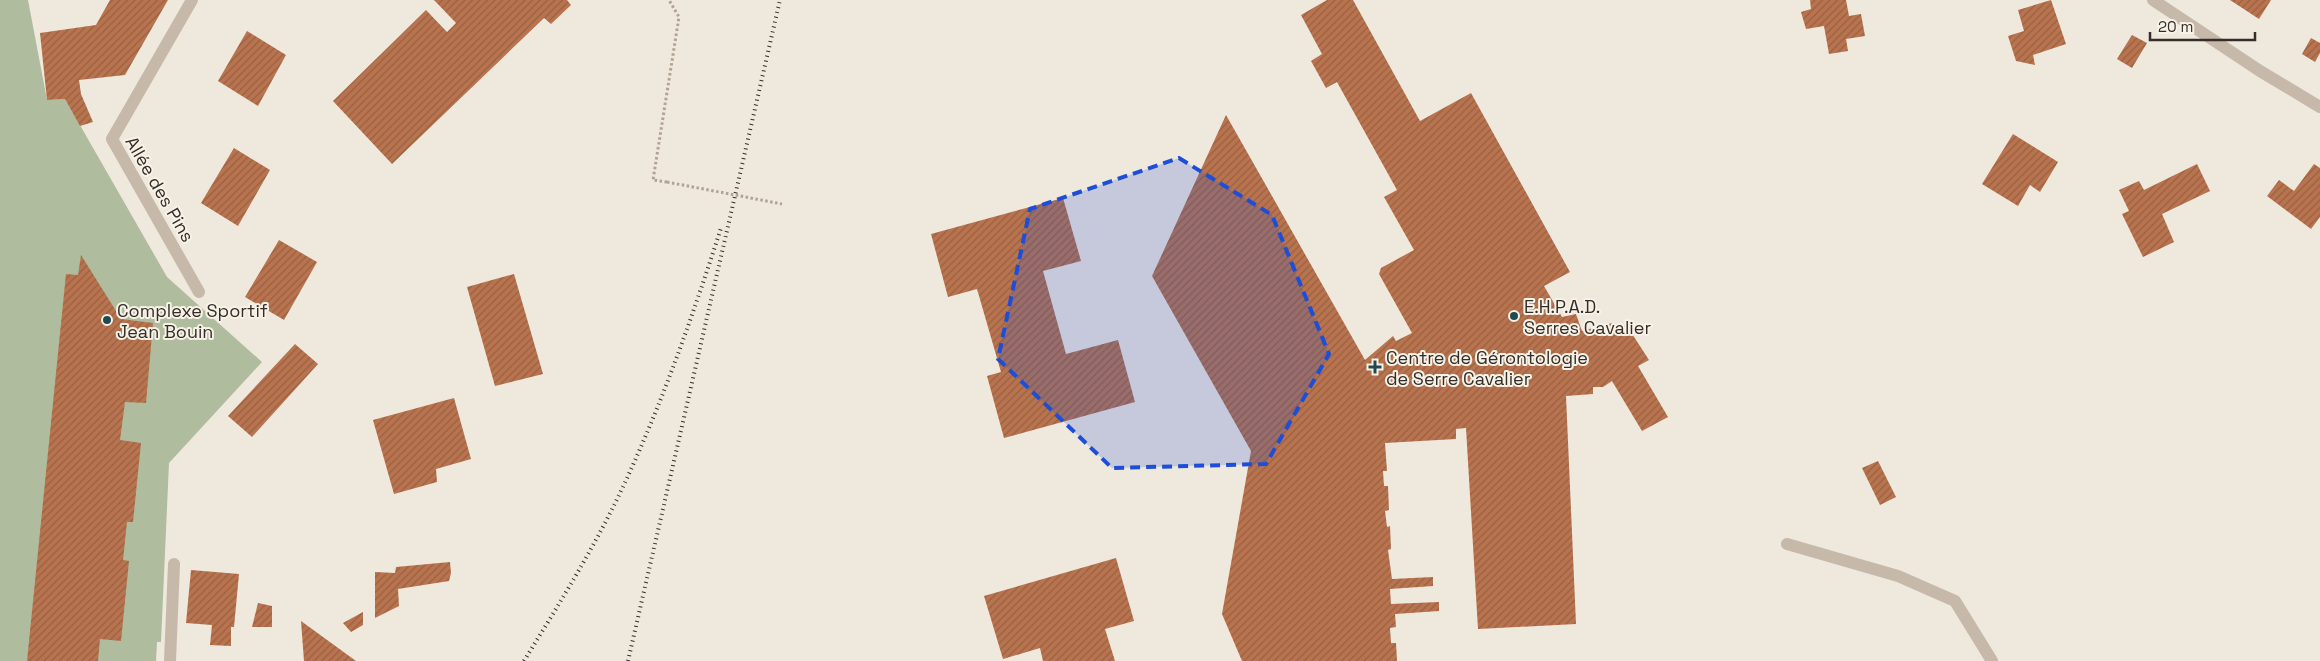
<svg xmlns="http://www.w3.org/2000/svg" width="2320" height="661" font-family="'Space Grotesk',sans-serif">
  <style>
    .grass { fill: #afbc9d }
    .building { fill: url(#building-hatch) }
    .lines { fill: none; stroke-linecap: round; stroke-linejoin: round }
    .path { stroke: #b1a393; stroke-width: 3; stroke-dasharray: 2.5 2.5; stroke-linecap: butt }
    .minor { stroke: #c6b9a9; stroke-width: 12 }
    .rail { stroke: #342d28; stroke-width: 4; stroke-dasharray: 1 4; stroke-linecap: butt }
    .path-bridge { stroke: #b1a393; stroke-width: 3; stroke-dasharray: 2.5 2.5; stroke-linecap: butt }
    .marked { fill: #1d4ed8; fill-opacity: 0.2; stroke: #1d4ed8; stroke-width: 4; stroke-dasharray: 10 6; stroke-linejoin: round }
    .poi-dot { fill: #224951; stroke: #f7f2e7; stroke-width: 2 }
    .labels { text-anchor: middle; dominant-baseline: central; stroke-width: 4; stroke-linejoin: round; paint-order: stroke }
    .street-label { font-size: 18px; fill: #342d28; stroke: #f7f2e7 }
    .poi-label { font-size: 18px; fill: #342d28; stroke: #f7f2e7; text-anchor: start }
  </style>
  <defs>
    <pattern id="building-hatch" width="6" height="6" patternUnits="userSpaceOnUse" patternTransform="scale(1.25)"><rect width="6" height="6" fill="#b9744f"/><path d="M-1 1l2-2M0 6l6-6M5 7l2-2" fill="none" stroke="#976042"/></pattern>
  </defs>
  <rect width="100%" height="100%" fill="#efe8dc"/>
  <polygon class="grass" points="0,0 28,0 47,100 65,99 167,277 262,362 169,463 161,642 157,642 156,661 0,661"/>
  <g class="building">
    <polygon points="110,0 168,0 125,75 79,80 81,94 93,122 80,126 65,99 47,100 40,33 96,25"/>
    <polygon points="434,0 567,0 571,5 551,24 544,18 392,164 333,101 426,10 447,32 456,23"/>
    <polygon points="1327,0 1353,0 1420,121 1471,93 1570,272 1544,286 1562,317 1576,314 1582,331 1612,323 1627,326 1649,360 1638,366 1668,417 1642,431 1612,381 1603,387 1593,387 1593,394 1566,396 1576,624 1478,629 1466,428 1456,429 1456,439 1385,443 1387,471 1383,471 1384,486 1388,486 1389,510 1385,511 1387,527 1390,526 1391,549 1388,550 1392,579 1433,577 1433,586 1390,589 1391,604 1439,602 1439,611 1395,614 1396,627 1390,628 1391,643 1396,643 1397,661 1242,661 1222,614 1251,451 1152,276 1226,115 1365,360 1393,336 1396,341 1412,333 1379,274 1381,268 1414,250 1384,197 1397,190 1337,82 1326,88 1311,61 1322,54 1301,15"/>
    <polygon points="1810,0 1846,0 1849,16 1861,14 1865,36 1846,39 1848,51 1829,54 1824,26 1806,29 1801,12 1811,9"/>
    <polygon points="2051,0 2066,44 2033,55 2035,65 2016,61 2008,36 2024,31 2018,10"/>
    <polygon points="2230,0 2271,0 2259,19"/>
    <polygon points="247,31 286,55 258,106 218,81"/>
    <polygon points="2132,35 2147,43 2132,68 2117,59"/>
    <polygon points="2311,38 2320,43 2320,53 2315,62 2302,54"/>
    <polygon points="2013,134 2058,162 2040,192 2030,185 2018,206 1982,184"/>
    <polygon points="234,148 270,170 238,226 201,203"/>
    <polygon points="2197,164 2210,191 2162,214 2174,242 2143,257 2122,214 2129,211 2119,190 2139,181 2144,190"/>
    <polygon points="2314,164 2320,168 2320,217 2311,229 2267,196 2279,180 2294,191"/>
    <polygon points="1063,198 1081,261 1043,271 1066,354 1118,340 1135,402 1004,438 987,376 1001,372 977,289 948,297 931,234"/>
    <polygon points="279,240 317,262 284,320 245,297"/>
    <polygon points="81,255 121,319 153,323 146,403 125,402 120,440 141,443 133,522 127,522 123,560 129,561 121,641 100,639 98,661 27,661 66,274 78,275"/>
    <polygon points="514,274 543,374 495,386 467,287"/>
    <polygon points="295,344 318,364 252,437 228,416"/>
    <polygon points="454,398 471,459 436,469 437,482 394,494 373,420"/>
    <polygon points="1878,461 1896,497 1880,505 1862,468"/>
    <polygon points="1116,558 1134,621 1105,629 1115,661 1043,661 1040,648 1003,659 984,596"/>
    <polygon points="450,562 451,573 449,581 398,589 399,606 375,618 375,572 395,573 396,567"/>
    <polygon points="191,570 239,574 234,627 231,627 231,646 210,645 212,625 186,623"/>
    <polygon points="258,603 272,606 272,627 252,627"/>
    <polygon points="363,612 363,625 351,632 343,623"/>
    <polygon points="301,621 356,661 304,661"/>
  </g>
  <g class="lines">
    <polyline class="path" points="667,182 653,180 679,17 669,0"/>
    <g class="minor">
      <polyline points="192,0 112,139 199,292"/>
      <polyline points="2153,0 2260,71 2320,107"/>
      <polyline points="1787,544 1898,576 1955,601 1992,661"/>
      <polyline points="170,661 174,564"/>
    </g>
    <g class="rail">
      <path d="M524,661C561,601 599,540 628,476C665,395 694,312 721,228"/>
      <polyline points="628,661 780,0"/>
    </g>
    <polyline class="path-bridge" points="667,182 782,204"/>
  </g>
  <path class="marked" d="M1179,158L1272,215L1329,354L1266,464L1112,468L998,359L1030,209Z"/>
  <g class="poi-dot">
    <circle cx="1514" cy="316" r="5"/>
    <circle cx="107" cy="320" r="5"/>
    <path d="M1372.5 359.5h5v5h5v5h-5v5h-5v-5h-5v-5h5z"/>
  </g>
  <g class="labels">
    <g class="street-label">
      <text transform="translate(160 189) rotate(60)">Allée des Pins</text>
    </g>
    <g class="poi-label">
      <text x="1524" y="306">E.H.P.A.D.<tspan x="1524" dy="21">Serres Cavalier</tspan></text>
      <text x="117" y="310">Complexe Sportif<tspan x="117" dy="21">Jean Bouin</tspan></text>
      <text x="1386" y="357">Centre de Gérontologie<tspan x="1386" dy="21">de Serre Cavalier</tspan></text>
    </g>
  </g>
  <path d="M2150 32v8h105v-8" fill="none" stroke="#342d28" stroke-width="2.5"/>
  <text x="2158" y="32" font-size="15" fill="#342d28" stroke="#f7f2e7" stroke-width="4" paint-order="stroke">20 m</text>
</svg>
